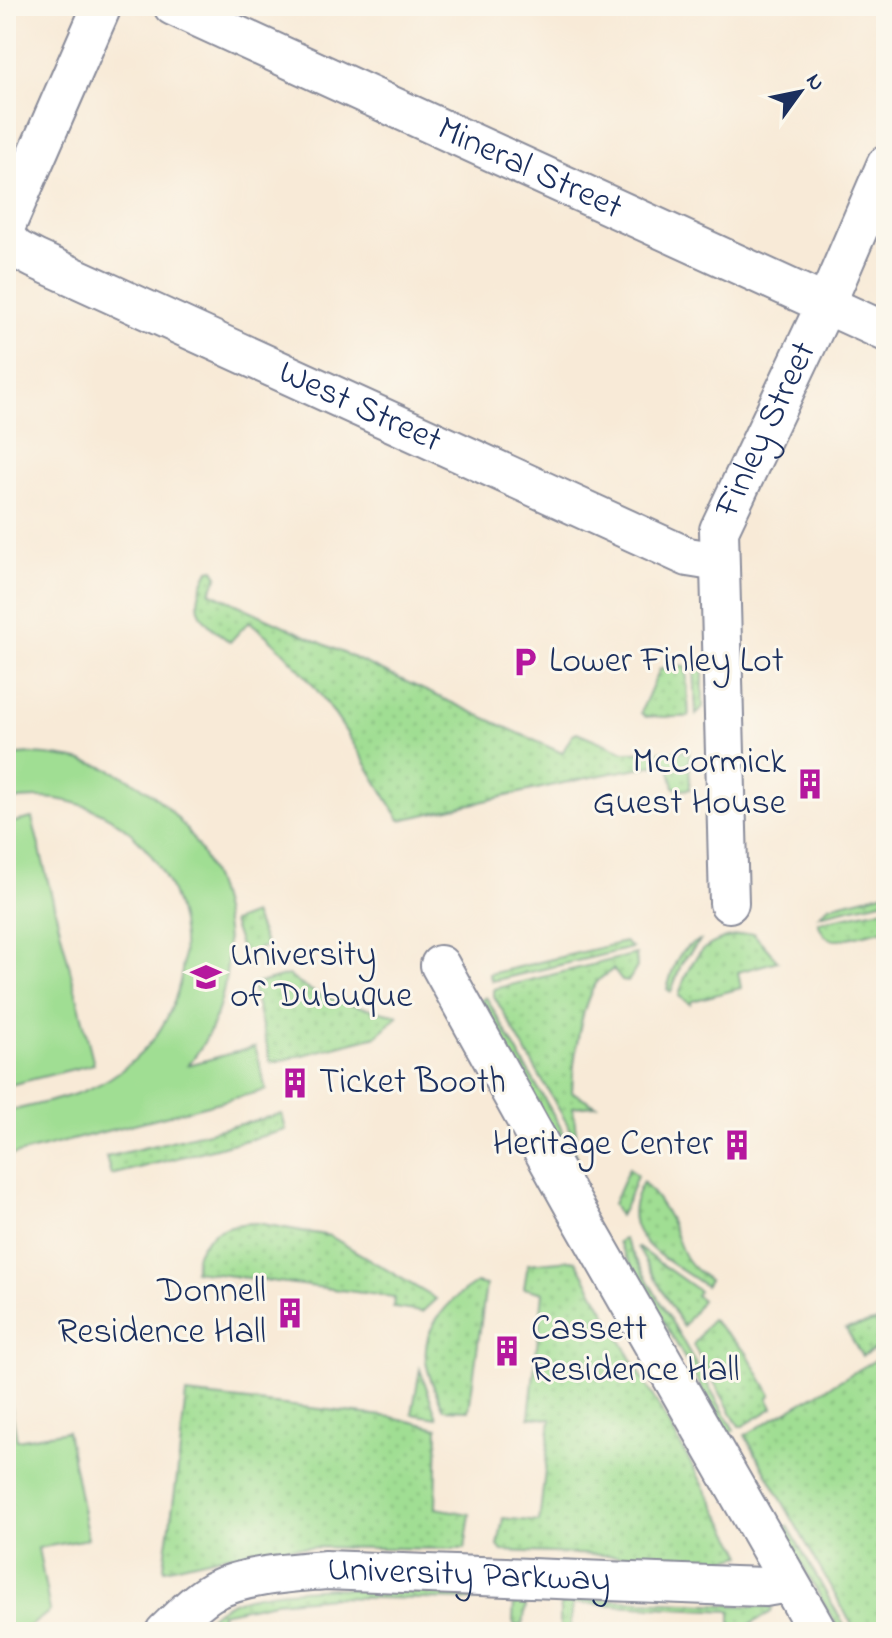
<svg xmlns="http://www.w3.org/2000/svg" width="892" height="1638" font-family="'Indie Flower',sans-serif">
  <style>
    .green { fill: url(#green-dots); stroke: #5e8678; stroke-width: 2 }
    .pitch { fill: #a0de93; stroke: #5e8678; stroke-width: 2 }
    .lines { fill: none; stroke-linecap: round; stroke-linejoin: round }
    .street-casing { stroke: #8a8c9a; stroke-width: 42 }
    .street { stroke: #fff; stroke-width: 38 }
    .labels { text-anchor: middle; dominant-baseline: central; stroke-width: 6; stroke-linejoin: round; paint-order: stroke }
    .street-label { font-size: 36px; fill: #1b2f5e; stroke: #fbf7ec }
    .poi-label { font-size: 36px; fill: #1b2f5e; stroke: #fbf7ec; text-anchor: start }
  </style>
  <defs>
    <pattern id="green-dots" width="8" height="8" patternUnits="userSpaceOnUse" patternTransform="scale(2)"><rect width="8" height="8" fill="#a0de93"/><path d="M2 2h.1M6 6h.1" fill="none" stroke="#89bf81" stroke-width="1.8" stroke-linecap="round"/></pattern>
  </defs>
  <rect width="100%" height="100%" fill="#fbf7ec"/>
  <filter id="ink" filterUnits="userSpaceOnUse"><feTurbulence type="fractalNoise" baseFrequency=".0125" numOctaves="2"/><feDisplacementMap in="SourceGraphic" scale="16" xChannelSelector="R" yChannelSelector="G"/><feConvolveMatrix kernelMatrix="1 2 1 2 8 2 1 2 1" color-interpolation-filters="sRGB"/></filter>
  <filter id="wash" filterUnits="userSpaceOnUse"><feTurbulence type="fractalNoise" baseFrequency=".006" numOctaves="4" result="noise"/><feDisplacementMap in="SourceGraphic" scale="32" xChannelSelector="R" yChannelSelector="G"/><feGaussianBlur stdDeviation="1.8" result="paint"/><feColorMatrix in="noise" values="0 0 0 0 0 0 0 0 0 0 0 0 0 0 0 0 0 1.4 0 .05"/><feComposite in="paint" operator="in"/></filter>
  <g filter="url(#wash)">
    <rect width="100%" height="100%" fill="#f8ead7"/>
    <g class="green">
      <path d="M214,569L218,576L210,592L562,753L573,734L577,732L624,752L689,751L690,789L680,790L674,787L668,763C578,777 490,801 400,820C353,744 321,678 249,621L230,642C197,617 189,609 209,570Z"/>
      <polygon points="671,665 686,666 689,717 646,717 641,713 642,709 660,669"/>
      <polygon points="694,665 703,672 703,707 696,715"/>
      <polygon points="886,892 886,900 819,915 829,906"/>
      <path d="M886,908V929L840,940C827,941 822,934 818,922Z"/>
      <polygon points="253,914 266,946 243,955 232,922"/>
      <path d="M753,933L778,961L738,972L741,988L692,1001L690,1004L679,996C691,951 708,938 753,933Z"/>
      <path d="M700,941L682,962L671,992L667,989C673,969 677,946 700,941Z"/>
      <polygon points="624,942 632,948 492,981 489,974"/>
      <path d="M636,954L637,967L628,982L622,981L613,969C609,973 602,976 598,981C580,1002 573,1065 572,1092L596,1105L573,1107L577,1141L494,996V989Z"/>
      <path d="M288,975C320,1003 358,1005 398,1015L377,1036L271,1063L252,985Z"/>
      <polygon points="486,997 577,1156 571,1155 562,1146 480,1001"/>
      <polygon points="282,1114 286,1130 111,1175 106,1157"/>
      <path d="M629,1168L637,1176C633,1185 625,1212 619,1216L613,1204Z"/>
      <path d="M643,1182C653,1193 662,1204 669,1218C683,1248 678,1259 709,1280L705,1286C667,1258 610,1238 643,1182Z"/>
      <path d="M257,1223L330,1236L436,1299L422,1312L393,1308L394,1297L194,1271C197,1263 194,1261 197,1254C207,1229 234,1223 257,1223Z"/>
      <polygon points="624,1239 734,1430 728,1434 618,1242"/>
      <polygon points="637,1247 699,1291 696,1295 702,1300 683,1327"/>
      <polygon points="570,1260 576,1261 743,1555 723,1560 502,1551 498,1546 503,1518 539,1522 551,1419 529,1417 543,1293 524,1288 528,1264"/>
      <path d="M476,1283L486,1285L469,1410L444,1409C437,1395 430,1381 427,1366C419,1330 448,1300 476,1283Z"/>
      <polygon points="711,1319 747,1353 771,1395 768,1398 773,1408 743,1426 739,1426 693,1345"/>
      <polygon points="886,1319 886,1343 862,1356 846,1329"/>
      <polygon points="886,1354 886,1622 869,1632 856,1632 745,1435"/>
      <polygon points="420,1369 437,1418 412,1414"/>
      <polygon points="186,1394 392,1417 438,1428 436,1508 470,1514 465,1549 297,1547 221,1556 165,1569 164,1566 177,1477"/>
      <polygon points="788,1526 848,1632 840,1632 782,1529"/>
      <path d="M331,1588L517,1596L526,1605L523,1624L515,1626L513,1621L514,1601L331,1597L274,1602L221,1613L223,1632H201C215,1589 294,1591 331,1588Z"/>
      <polygon points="573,1598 772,1607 771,1612 737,1632 731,1632 731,1611 573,1603 570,1629 564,1630 560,1627 560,1605"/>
    </g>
    <g class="pitch">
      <path d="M32,754C67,756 100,762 131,780C228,836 260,978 188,1065L255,1047L266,1090L6,1157V1112C40,1103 80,1097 110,1078C254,987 168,770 6,801V756Z"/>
      <polygon points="32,818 94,1064 6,1086 6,824"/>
      <path d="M6,1378L17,1440L67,1431L88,1539L38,1548L50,1611C35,1623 25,1632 6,1632Z"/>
    </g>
  </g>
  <g filter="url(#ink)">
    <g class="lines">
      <g class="street-casing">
        <g id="street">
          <path id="s1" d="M173,6L886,332"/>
          <polyline points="6,226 102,6"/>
          <path id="s2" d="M7,239L16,249L35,259L688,557L719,562"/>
          <path id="s3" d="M729,903L719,530L826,304L886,165"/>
          <polyline points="440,965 574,1206 818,1632"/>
          <path id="s4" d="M165,1632C180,1618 195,1601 213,1591C246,1575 290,1573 325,1570L734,1586L765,1587L788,1583"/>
        </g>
      </g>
      <use href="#street" class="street"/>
    </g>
  </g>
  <defs>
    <g id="parking-bare" transform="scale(2.4)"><path d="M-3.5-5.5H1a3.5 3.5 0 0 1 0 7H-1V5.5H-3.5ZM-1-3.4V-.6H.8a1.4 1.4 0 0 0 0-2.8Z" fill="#b5179e" stroke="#fbf7ec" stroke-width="2.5" paint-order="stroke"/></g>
    <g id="building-bare" transform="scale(2.4)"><path d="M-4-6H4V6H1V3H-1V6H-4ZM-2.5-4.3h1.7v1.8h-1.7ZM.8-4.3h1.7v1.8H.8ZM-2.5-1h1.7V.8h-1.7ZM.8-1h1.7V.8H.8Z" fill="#b5179e" stroke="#fbf7ec" stroke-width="2.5" paint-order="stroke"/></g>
    <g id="university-bare" transform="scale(2.4)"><path d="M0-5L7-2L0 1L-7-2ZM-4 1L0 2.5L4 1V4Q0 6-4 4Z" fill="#b5179e" stroke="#fbf7ec" stroke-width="2.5" paint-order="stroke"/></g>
  </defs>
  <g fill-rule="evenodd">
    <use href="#parking-bare" x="525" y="662"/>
    <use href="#building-bare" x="810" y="784"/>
    <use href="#university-bare" x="206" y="977"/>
    <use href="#building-bare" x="295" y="1083"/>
    <use href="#building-bare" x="737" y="1145"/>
    <use href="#building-bare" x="290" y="1313"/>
    <use href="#building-bare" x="507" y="1351"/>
  </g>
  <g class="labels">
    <g class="street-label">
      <text stroke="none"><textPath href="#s1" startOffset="392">Mineral Street</textPath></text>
      <text stroke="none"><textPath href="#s2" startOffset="392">West Street</textPath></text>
      <text stroke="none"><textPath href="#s3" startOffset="484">Finley Street</textPath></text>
      <text stroke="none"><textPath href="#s4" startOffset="322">University Parkway</textPath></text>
    </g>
    <g class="poi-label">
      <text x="549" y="662">Lower Finley Lot</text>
      <text x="786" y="763" text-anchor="end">McCormick<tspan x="786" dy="41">Guest House</tspan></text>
      <text x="230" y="956">University<tspan x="230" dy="41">of Dubuque</tspan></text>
      <text x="319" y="1083">Ticket Booth</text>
      <text x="713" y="1145" text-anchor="end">Heritage Center</text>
      <text x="266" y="1292" text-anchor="end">Donnell<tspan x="266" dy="41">Residence Hall</tspan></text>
      <text x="531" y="1330">Cassett<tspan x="531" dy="41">Residence Hall</tspan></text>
    </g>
  </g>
  <rect width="892" height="1638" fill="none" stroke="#fbf7ec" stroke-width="32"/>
  <g transform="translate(800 92) rotate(57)" stroke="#fbf7ec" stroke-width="6" paint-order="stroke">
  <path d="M0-6L14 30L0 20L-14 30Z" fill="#1b2f5e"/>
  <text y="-12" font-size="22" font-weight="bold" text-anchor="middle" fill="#1b2f5e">N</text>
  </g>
</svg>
